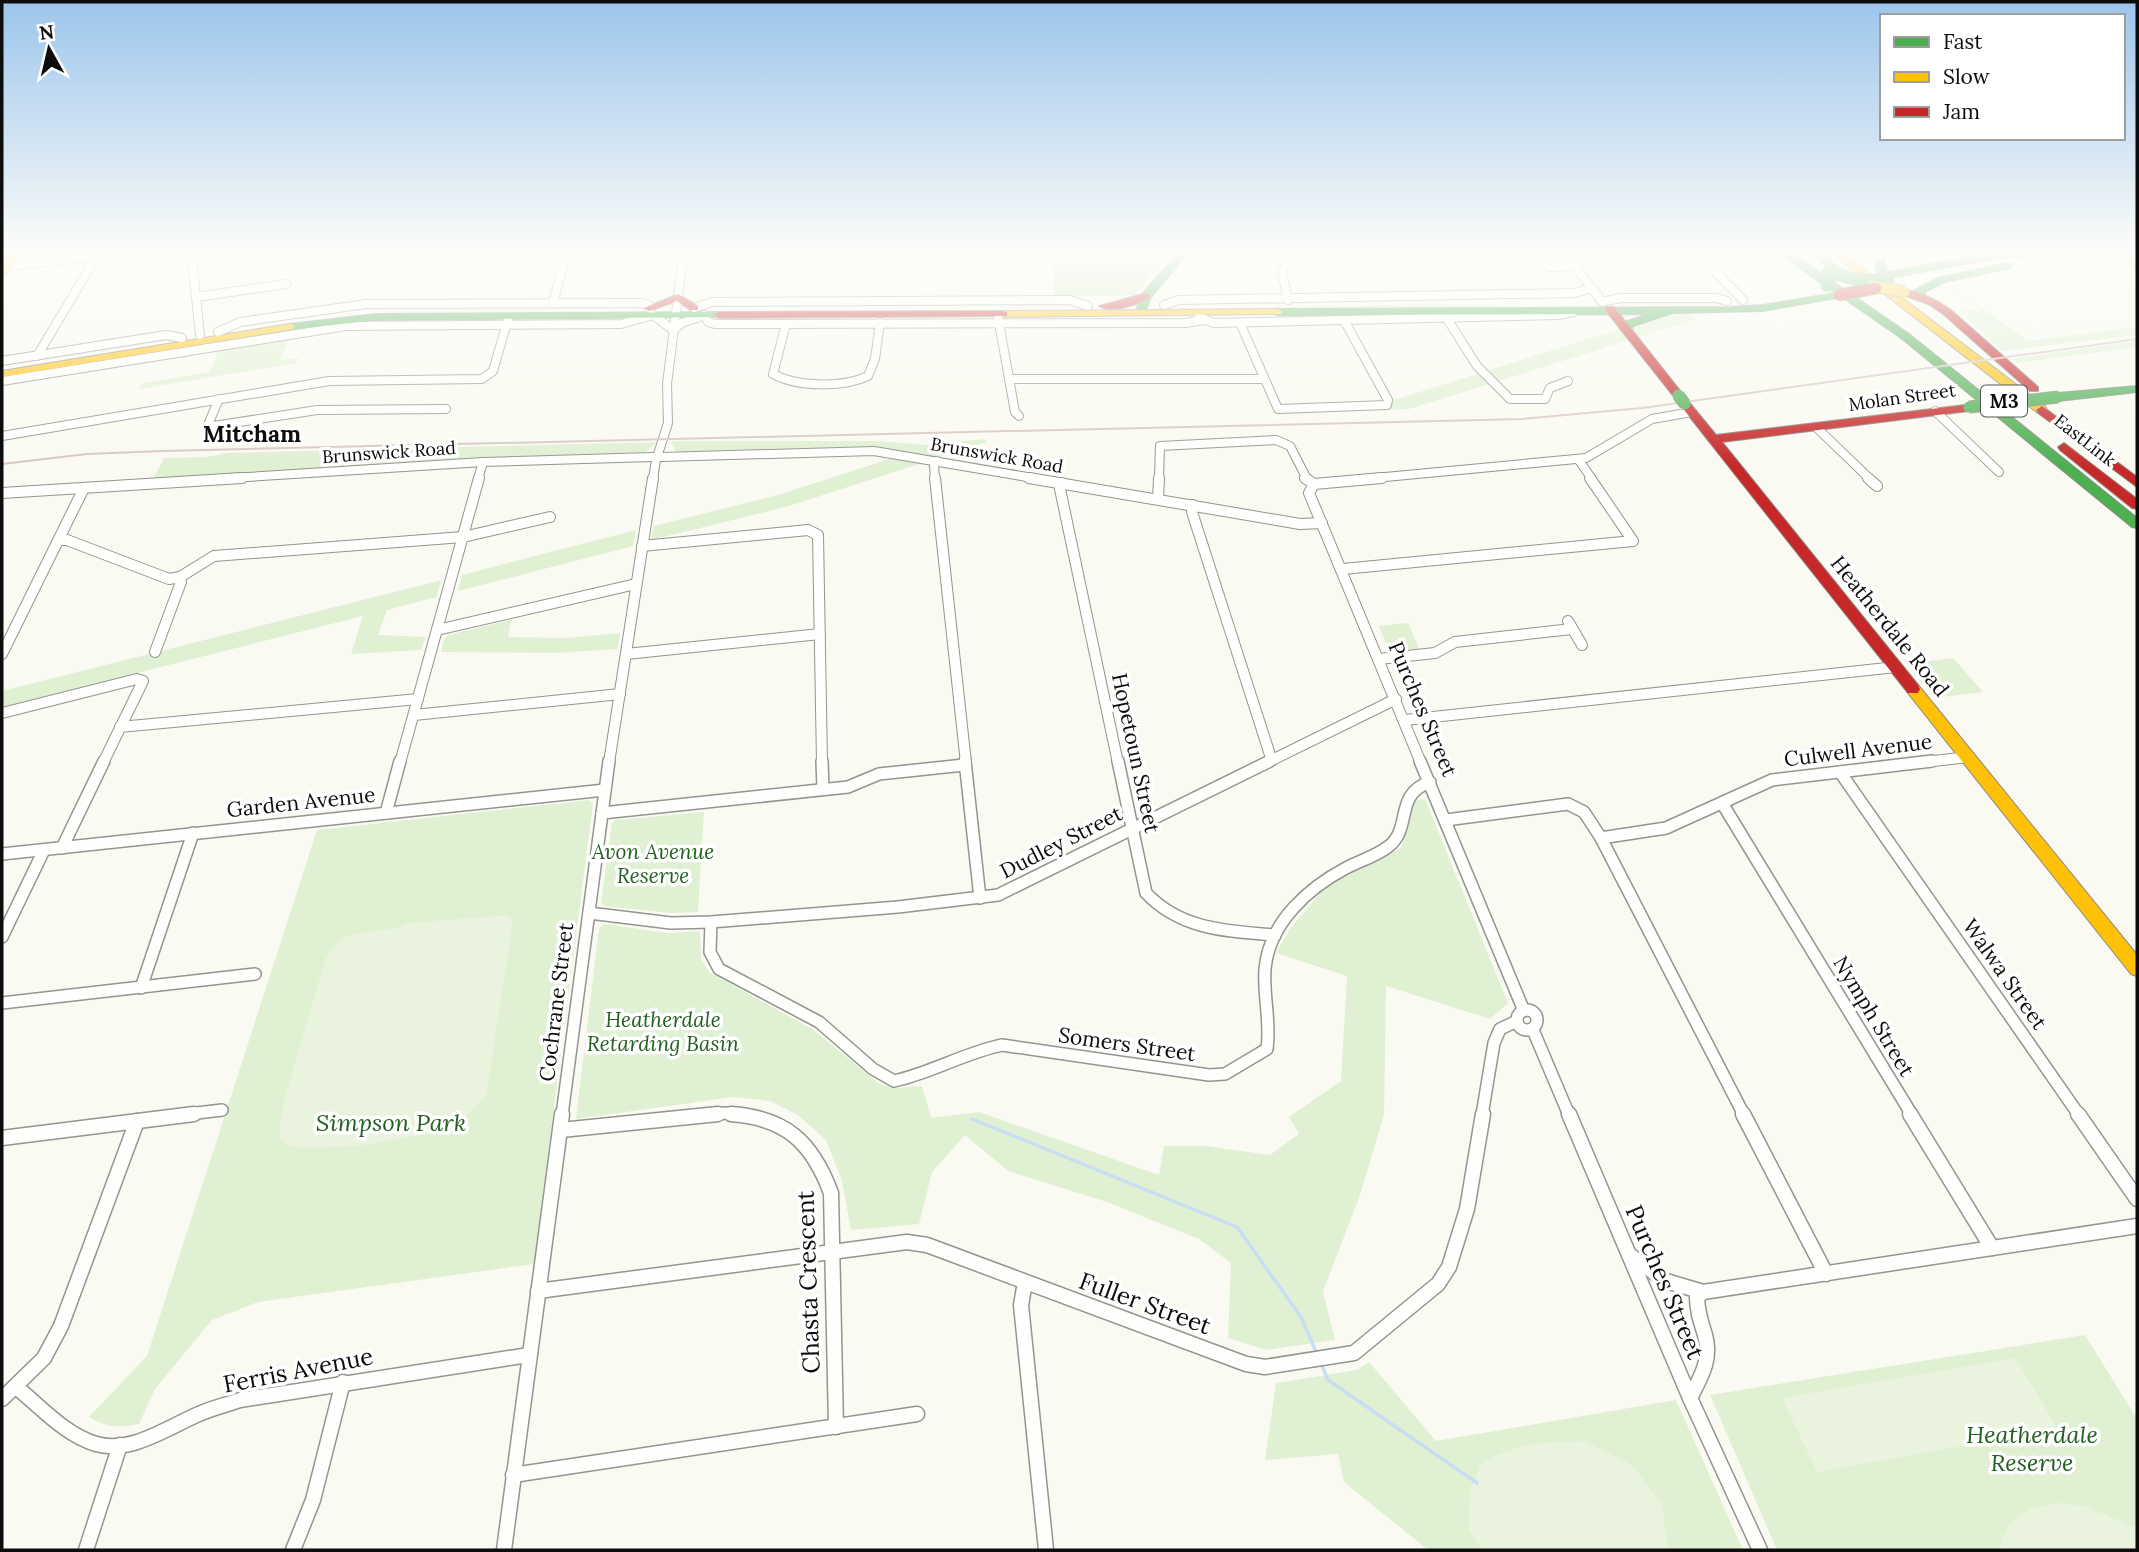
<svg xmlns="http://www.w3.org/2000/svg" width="2139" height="1552" font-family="Lora,serif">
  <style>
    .green { fill: #e0f0d3 }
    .forest { fill: #cfe6c2 }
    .pitch { fill: #eaf3dd }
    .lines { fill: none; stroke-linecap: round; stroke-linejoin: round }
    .stream { stroke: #cadef3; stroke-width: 3.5 }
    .street-far3-casing { stroke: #949490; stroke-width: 10 }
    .street-far2-casing { stroke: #949490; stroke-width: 12 }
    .street-far1-casing { stroke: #949490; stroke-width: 14 }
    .street-casing { stroke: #949490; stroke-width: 17 }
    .fast-casing { stroke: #8a8a87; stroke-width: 2 }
    .slow-casing { stroke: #8a8a87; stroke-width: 2 }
    .jam-casing { stroke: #8a8a87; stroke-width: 2 }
    .street-far3 { stroke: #fefefd; stroke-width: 8 }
    .street-far2 { stroke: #fefefd; stroke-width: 10 }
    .street-far1 { stroke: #fefefd; stroke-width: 11 }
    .street { stroke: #fefefd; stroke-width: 14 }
    .fast { fill: #4caf50; fill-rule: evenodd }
    .slow { fill: #ffc107; fill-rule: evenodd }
    .jam { fill: #c62828; fill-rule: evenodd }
    .rail { stroke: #d6c8c5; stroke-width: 2 }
    .fast-bridge-casing { stroke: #8a8a87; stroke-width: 13; stroke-linecap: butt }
    .slow-bridge-casing { stroke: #8a8a87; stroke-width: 13; stroke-linecap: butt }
    .jam-bridge-casing { stroke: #8a8a87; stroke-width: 13; stroke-linecap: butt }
    .fast-bridge { stroke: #4caf50; stroke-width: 11 }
    .slow-bridge { stroke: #ffc107; stroke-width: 11 }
    .jam-bridge { stroke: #c62828; stroke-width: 11 }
    .labels { text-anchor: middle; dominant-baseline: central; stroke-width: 7; stroke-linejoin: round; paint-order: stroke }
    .far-street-label { font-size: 18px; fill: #0d0d0d; stroke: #fff }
    .shield { fill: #fff; stroke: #565656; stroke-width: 2 }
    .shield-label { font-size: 19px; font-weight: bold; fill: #0d0d0d }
    .street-label { font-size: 21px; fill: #0d0d0d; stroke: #fff }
    .park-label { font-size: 21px; font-style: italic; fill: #246121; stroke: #fff }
    .far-district-label { font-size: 23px; font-weight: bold; fill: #0d0d0d; stroke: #fff }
    .near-park-label { font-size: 24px; font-style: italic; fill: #246121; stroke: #fff }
    .near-street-label { font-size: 24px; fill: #0d0d0d; stroke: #fff }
  </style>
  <rect width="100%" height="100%" fill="#fafaf2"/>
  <g class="green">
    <polygon points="1949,284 2028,341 2135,327 2137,335 2001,351 1962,312 1966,309 1978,312 1979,308 1951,289"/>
    <polygon points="1435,304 1522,307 1205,309"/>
    <polygon points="1680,314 1689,314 1697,319 1409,409 1385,410 1391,407 1391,401 1635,324"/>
    <polygon points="289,340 280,360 299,358 296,363 139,389 142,383 210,372 218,351"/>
    <polygon points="2137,341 2137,347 2017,363 2011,359"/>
    <polygon points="984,439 987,442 789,506 651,540 654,526 778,495 905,454 677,454 671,441 875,441 930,445"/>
    <polygon points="657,442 642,455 152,481 164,458 206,457 227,453"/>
    <polygon points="636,530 633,546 458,591 462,575"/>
    <polygon points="442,580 436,597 387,610 378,635 426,637 421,650 351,654 363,616 2,707 2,691"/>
    <polygon points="511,620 508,637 568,638 620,633 618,649 556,653 441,652 444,639 448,635"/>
    <polygon points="1408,623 1419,649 1389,650 1379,626"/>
    <polygon points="1953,658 1983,692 1934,698 1907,664"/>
    <polygon points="1425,799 1508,1003 1490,1019 1386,986 1384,1115 1359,1198 1323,1291 1335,1340 1267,1350 1228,1338 1231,1263 1199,1239 1107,1202 1008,1171 965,1135 932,1172 919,1224 851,1230 842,1181 826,1140 798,1115 770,1101 733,1097 576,1119 599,928 604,924 668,933 700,931 701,959 709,972 812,1029 880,1084 894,1088 922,1086 931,1118 979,1112 1159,1175 1164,1146 1205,1146 1270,1155 1299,1134 1289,1117 1341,1081 1347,976 1276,953 1290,929 1326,886 1401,848 1415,800"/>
    <path d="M589,800L593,803L534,1264L258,1302L212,1320L155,1389L139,1424C119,1428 107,1428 89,1417L147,1356L317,830Z"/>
    <polygon points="704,812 698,912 671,913 604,906 601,903 612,823 616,820"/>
    <polygon points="2085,1335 2137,1419 2137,1550 1777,1550 1710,1395"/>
    <polygon points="1369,1362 1436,1441 1676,1400 1743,1550 1428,1550 1344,1482 1338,1454 1265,1460 1276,1383 1357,1370"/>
  </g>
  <polygon class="forest" points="1054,250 1175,250 1134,295 1053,297"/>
  <g class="pitch">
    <path d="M496,916H508L513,920L486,1097L455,1125L426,1134L358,1146L303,1148L290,1146L282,1141L279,1135L284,1101L324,964C341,919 376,939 408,923Z"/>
    <polygon points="2015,1358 2058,1429 1817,1472 1782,1398"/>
    <path d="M1584,1441L1632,1465L1662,1504L1668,1550H1481L1469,1529L1470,1492L1481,1463C1522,1441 1539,1443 1584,1441Z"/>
    <path d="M2059,1503L2084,1506L2137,1528V1550H1999C2008,1514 2026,1508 2059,1503Z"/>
  </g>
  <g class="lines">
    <g class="stream">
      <polyline points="972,1119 1237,1227 1301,1317 1317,1354"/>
      <polyline points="1321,1363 1328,1380 1477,1483"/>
    </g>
    <g class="street-far3-casing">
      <g id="street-far3">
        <polyline points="191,250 200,335"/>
        <polyline points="1563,250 1602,302 1620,298 1716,298 1727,301"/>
        <polyline points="1694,250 1743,300"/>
        <polyline points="1966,250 1978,257"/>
        <polyline points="1566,253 1672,250"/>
        <polyline points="104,256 172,250"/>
        <polyline points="7,266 91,257"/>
        <polyline points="1549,267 1576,266"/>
        <polyline points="196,297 286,284"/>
        <polyline points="1288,300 1282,271 1297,250"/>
        <polyline points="553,303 567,250"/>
        <polyline points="1164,305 1179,300 1574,293 1593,288"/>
        <polyline points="694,308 712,302 1070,300 1088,306"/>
        <polyline points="998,317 1015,412 1019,416"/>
        <polyline points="1199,317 1214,323 1558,315 1573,312"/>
        <polyline points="1446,317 1477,366 1510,399 1545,399 1550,388 1568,381"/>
        <polyline points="1240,323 1278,409 1387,405 1388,400 1345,322"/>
        <path d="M786,324L773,374C797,387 843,388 868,376L875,359L880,323"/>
        <polyline points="218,332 240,322 366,304 641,303 649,305 649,308"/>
        <polyline points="37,356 95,259"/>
        <polyline points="2,361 166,335 182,338"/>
        <polyline points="1009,379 1263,379"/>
        <polyline points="2,381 346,326 621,324 653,315 673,330 682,323 705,315 708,322 715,324 1185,323 1205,320"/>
        <polyline points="219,399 207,427 317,410 446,409"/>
        <polyline points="1935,411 1999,472"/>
        <polyline points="1817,428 1870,479"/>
        <polyline points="2,436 329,381 482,379 493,371 508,319"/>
        <polyline points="658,454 668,423 667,384 684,250"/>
        <polyline points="662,457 874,451 1039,479"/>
        <polyline points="1578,459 1592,479"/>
        <polyline points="215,479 483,462 652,457"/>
        <polyline points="478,479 483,462"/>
        <polyline points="653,479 656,460"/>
        <polyline points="935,479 934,466 937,461"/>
        <polyline points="1159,479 1160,446 1276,440 1290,446 1307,479"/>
        <polyline points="1364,479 1586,458 1652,419 1692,412"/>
      </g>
    </g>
    <g class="street-far2-casing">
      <g id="street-far2">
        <polyline points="935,478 966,763"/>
        <polyline points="1029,478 1300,524 1322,523"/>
        <polyline points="1305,478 1314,484 1309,493 1421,763"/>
        <polyline points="1868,478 1877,486"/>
        <polyline points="1062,483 1060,489 1118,763"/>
        <polyline points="1314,484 1382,478"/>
        <polyline points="2,493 242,478"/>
        <polyline points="1158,499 1159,478"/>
        <polyline points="1193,505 1192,512 1271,758"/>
        <polyline points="60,540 67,540 169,579 180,577 214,556 463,537 550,517"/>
        <polyline points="642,546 808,530 818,535 822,763"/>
        <polyline points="1343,569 1633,541 1590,478"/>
        <polyline points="1568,621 1582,645"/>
        <polyline points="437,630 636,584"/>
        <polyline points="155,652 181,582 180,577"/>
        <polyline points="2,654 84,488"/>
        <polyline points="626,654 820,634"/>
        <polyline points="1379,659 1435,653 1455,642 1572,629"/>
        <polyline points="2,713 137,679 143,681 103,763"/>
        <polyline points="414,715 620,694"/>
        <polyline points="1405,720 1896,667"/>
        <polyline points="120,727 418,699"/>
        <polyline points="400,763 479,478"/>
        <polyline points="609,763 653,478"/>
        <polyline points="1266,763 1396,699"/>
        <polyline points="1917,763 1968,757"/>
      </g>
    </g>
    <g class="street-far1-casing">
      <g id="street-far1">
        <polyline points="822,761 823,789"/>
        <polyline points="965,761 980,898"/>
        <path d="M1118,761L1146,893C1181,930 1227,931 1275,935"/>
        <polyline points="1420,761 1524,1011"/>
        <polyline points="1840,772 2079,1115"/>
        <polyline points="1722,803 1912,1115"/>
        <polyline points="386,813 400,761"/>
        <polyline points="602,813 848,787 879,774 964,765"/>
        <polyline points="1446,820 1568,804 1584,812 1601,838 1666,828 1772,780 1932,761"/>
        <polyline points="1601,838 1744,1115"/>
        <polyline points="62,848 104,761"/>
        <polyline points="2,854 605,790"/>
        <polyline points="589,913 671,923 711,922 898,907 998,895 1270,761"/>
        <path d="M711,922L710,952L719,969L819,1022L873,1069L894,1081C931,1073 964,1053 1002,1045L1209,1075L1225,1074L1267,1049C1271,1022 1263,996 1265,969C1269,923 1308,888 1346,868C1359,861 1377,856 1389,846C1412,828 1394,794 1430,782"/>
        <polyline points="2,937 44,850"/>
        <polyline points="141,988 193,833"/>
        <polyline points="2,1003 255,974"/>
        <circle cx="1527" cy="1020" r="10"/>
        <polyline points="1533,1030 1569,1115"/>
        <polyline points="180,1115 222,1110"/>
        <polyline points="562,1115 609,761"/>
        <polyline points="702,1115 724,1113 747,1115"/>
        <polyline points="1482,1115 1494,1043 1500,1029 1517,1021"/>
      </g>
    </g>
    <g class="street-casing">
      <g id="street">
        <path d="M731,1114C786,1118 812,1142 831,1193L836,1427"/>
        <polyline points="1569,1114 1690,1398 1760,1550"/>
        <polyline points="1743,1114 1826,1274"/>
        <polyline points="1910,1114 1992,1248"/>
        <polyline points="2078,1114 2137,1199"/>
        <polyline points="561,1130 718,1114"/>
        <polyline points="2,1138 194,1114"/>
        <polyline points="1631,1256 1666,1281 1703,1292 2137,1226"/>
        <polyline points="1025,1282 1021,1305 1046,1550"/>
        <polyline points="538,1291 907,1242 927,1245 1246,1364 1265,1367 1354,1353 1438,1284 1449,1267 1467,1209 1483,1114"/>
        <path d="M16,1387C40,1406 65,1435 96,1444C131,1454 168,1427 199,1414C212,1408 226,1405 240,1400L529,1355"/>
        <path d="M1690,1398C1701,1377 1712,1359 1705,1335C1701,1322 1697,1311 1697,1297L1703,1292"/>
        <polyline points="2,1399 44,1358 61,1326 137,1121"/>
        <polyline points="513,1475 917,1414"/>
        <polyline points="86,1550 120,1445"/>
        <polyline points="293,1550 313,1500 343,1382"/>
        <polyline points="504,1550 562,1114"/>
      </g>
    </g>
    <g class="fast-casing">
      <g id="fast">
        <polygon points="1181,250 1191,250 1151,297 1144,315 1136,315 1135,313 1142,294"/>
        <polygon points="1775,250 1787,250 1909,334 2137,518 2137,528 2132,527 1901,338 1842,297 1763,311 1673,313 1633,326 1630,332 1626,333 1621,330 1624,322 1650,314 1277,315 1272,312 1277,309 1731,307 1763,305 1835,293"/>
        <polygon points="1806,250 1817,250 1855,280 1846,282"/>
        <polygon points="2056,250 2137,250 2137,253 1998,258 1883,279 1878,276 1875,261 1884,259 1887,272 1998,252"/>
        <polygon points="2007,263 2011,264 2011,268 1945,282 1924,292 1927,298 1926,300 1918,300 1913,291 1938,278"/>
        <polygon points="719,312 724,315 723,317 376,320 290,330 285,327 290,324 376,314"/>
        <polygon points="2137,386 2137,392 2058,401 2052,397 2058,393"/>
      </g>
    </g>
    <g class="slow-casing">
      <g id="slow">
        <polygon points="13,250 23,250 6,275 2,276 2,266"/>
        <polygon points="1828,250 1839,250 2046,407 2046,413 2038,413"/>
        <polygon points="2110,250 2121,250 2137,261 2137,269"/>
        <polygon points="1277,309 1282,312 1281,314 1003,317 998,314 1003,311"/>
        <polygon points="290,324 294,325 294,329 2,377 2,371"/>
        <polygon points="1913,684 1918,685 2137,955 2137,976 2131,974 1908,693 1906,689 1908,685"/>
      </g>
    </g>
    <g class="jam-casing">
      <g id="jam">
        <path d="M1900,290C1917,289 1937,300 1951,310L2038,387V391H2030L1943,314L1928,304L1900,294Z"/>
        <path d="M1146,293L1151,296C1140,305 1111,314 1099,306Z"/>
        <polygon points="678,294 698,306 698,310 690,310 677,301 649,311 644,308"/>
        <polygon points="1606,307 1614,307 1682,393 1682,397 1674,397 1606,311"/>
        <polygon points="1003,311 1007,312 1007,316 719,318 714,315 719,312"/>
        <polygon points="1685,400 1689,402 1716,435 1973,404 1973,410 1969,411 1722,442 1918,685 1920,689 1918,693 1908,693 1681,406 1679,404"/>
        <polygon points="2042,406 2137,477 2137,487 2038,413 2036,410"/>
        <polygon points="2064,443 2137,499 2137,509 2132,508 2060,450 2058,447"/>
      </g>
    </g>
    <use href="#street-far3" class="street-far3"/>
    <use href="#street-far2" class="street-far2"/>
    <use href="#street-far1" class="street-far1"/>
    <use href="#street" class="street"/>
    <use href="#fast" class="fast"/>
    <use href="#slow" class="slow"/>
    <use href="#jam" class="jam"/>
    <polyline class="rail" points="2,464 87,454 163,451 1522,419 1642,408 2137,339"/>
    <g class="fast-bridge-casing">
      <g id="fast-bridge">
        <polyline points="1826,286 1830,277 1828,272 1858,280 1889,280"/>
        <polyline points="1678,395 1685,404"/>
        <polyline points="1969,407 2058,397"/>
      </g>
    </g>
    <g class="slow-bridge-casing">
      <polyline id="slow-bridge" points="1872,286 1904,292"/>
    </g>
    <g class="jam-bridge-casing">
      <polyline id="jam-bridge" points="1839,295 1876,288"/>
    </g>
    <use href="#fast-bridge" class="fast-bridge"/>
    <use href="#slow-bridge" class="slow-bridge"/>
    <use href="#jam-bridge" class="jam-bridge"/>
  </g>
  <linearGradient id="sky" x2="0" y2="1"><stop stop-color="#9cc5ec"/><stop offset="0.54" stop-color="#fdfdf9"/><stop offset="1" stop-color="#fdfdf9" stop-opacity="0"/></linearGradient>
  <rect width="2139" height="467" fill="url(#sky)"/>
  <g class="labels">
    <g class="far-street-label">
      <text transform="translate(1902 397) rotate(-8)">Molan Street</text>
      <text transform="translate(2085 440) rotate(38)">EastLink</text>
      <text transform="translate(389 452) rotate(-4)">Brunswick Road</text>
      <text transform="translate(997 455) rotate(10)">Brunswick Road</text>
    </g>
    <rect class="shield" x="1981" y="385.5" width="46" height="31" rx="5"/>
    <g class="shield-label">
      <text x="2004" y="401">M3</text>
    </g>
    <g class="street-label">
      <text transform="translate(1890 626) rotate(51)">Heatherdale Road</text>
      <text transform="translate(1423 709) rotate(67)">Purches Street</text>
      <text transform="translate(1858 750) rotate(-7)">Culwell Avenue</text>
      <text transform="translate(1136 753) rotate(78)">Hopetoun Street</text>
      <text transform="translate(301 802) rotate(-6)">Garden Avenue</text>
      <text transform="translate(1061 842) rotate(-27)">Dudley Street</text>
      <text transform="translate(2005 974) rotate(55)">Walwa Street</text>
      <text transform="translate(556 1002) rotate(-83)">Cochrane Street</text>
      <text transform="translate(1874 1016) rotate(59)">Nymph Street</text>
      <text transform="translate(1127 1044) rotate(8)">Somers Street</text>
    </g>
    <g class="park-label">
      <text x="653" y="851">Avon Avenue<tspan x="653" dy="24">Reserve</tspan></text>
      <text x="663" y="1019">Heatherdale<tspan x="663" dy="24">Retarding Basin</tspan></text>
    </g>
    <g class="far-district-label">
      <text x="252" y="433">Mitcham</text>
    </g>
    <g class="near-park-label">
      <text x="391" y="1122">Simpson Park</text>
      <text x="2032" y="1434">Heatherdale<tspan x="2032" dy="28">Reserve</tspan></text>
    </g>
    <g class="near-street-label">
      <text transform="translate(808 1282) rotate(-92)">Chasta Crescent</text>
      <text transform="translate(1665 1282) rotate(67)">Purches Street</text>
      <text transform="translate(1145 1303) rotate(20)">Fuller Street</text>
      <text transform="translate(298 1370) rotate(-11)">Ferris Avenue</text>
    </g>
  </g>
  <rect width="2139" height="1552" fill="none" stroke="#0d0d0d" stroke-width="7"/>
  <rect x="1880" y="14" width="245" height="126" fill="#ffffff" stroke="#9e9e9e" stroke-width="2"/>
  <rect x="1894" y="37" width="35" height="10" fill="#4caf50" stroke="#9e9e9e" stroke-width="2"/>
  <text x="1943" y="49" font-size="21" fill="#0d0d0d">Fast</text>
  <rect x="1894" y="72" width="35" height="10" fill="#ffc107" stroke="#9e9e9e" stroke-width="2"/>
  <text x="1943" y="84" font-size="21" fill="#0d0d0d">Slow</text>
  <rect x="1894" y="107" width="35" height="10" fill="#c62828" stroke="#9e9e9e" stroke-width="2"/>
  <text x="1943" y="119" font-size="21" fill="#0d0d0d">Jam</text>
  <g transform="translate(49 49) rotate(352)" stroke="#ffffff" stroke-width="5" paint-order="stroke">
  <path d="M0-5L12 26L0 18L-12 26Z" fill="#0d0d0d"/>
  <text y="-10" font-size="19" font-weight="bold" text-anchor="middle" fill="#0d0d0d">N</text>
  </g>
</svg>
